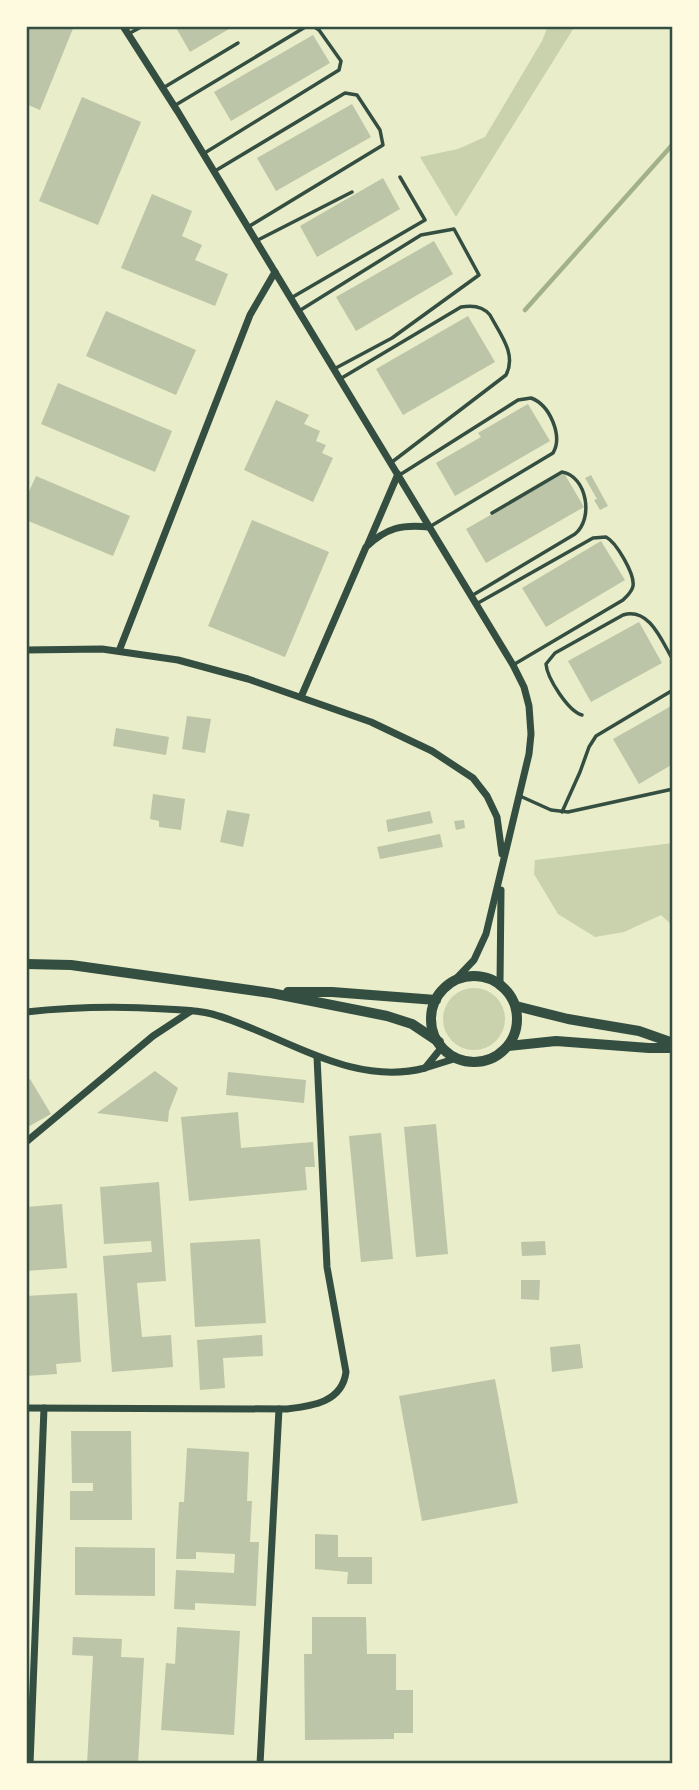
<svg xmlns="http://www.w3.org/2000/svg" width="699" height="1790" font-family="'Source Sans 3',sans-serif">
  <style>
    .green { fill: #cad2ad }
    .lines { fill: none; stroke-linecap: round; stroke-linejoin: round }
    .stream { stroke: #a3b18a; stroke-width: 4.5 }
    .building { fill: #bcc5a7 }
    .service { stroke: #344e41; stroke-width: 3.5 }
    .minor { stroke: #344e41; stroke-width: 7 }
    .primary { stroke: #344e41; stroke-width: 10 }
    .neatline { fill: none; stroke: #344e41; stroke-width: 2.5 }
  </style>
  <rect width="100%" height="100%" fill="#e9edc9"/>
  <g class="green">
    <polygon points="548,26 575,26 456,217 420,157 458,149 485,137 542,41"/>
    <polygon points="673,843 673,926 661,915 624,932 595,937 558,914 534,874 535,860"/>
    <circle cx="474" cy="1019" r="31"/>
  </g>
  <g class="lines">
    <polyline class="stream" points="525,310 673,144"/>
  </g>
  <g class="building">
    <polygon points="26,26 74,26 40,110 26,104"/>
    <polygon points="175,26 234,26 190,52"/>
    <polygon points="313,35 330,63 231,121 214,92"/>
    <polygon points="82,97 141,122 98,225 39,201"/>
    <polygon points="352,104 371,137 276,191 257,158"/>
    <polygon points="383,178 400,209 317,257 300,226"/>
    <polygon points="152,194 192,211 182,236 202,245 195,260 228,274 215,306 121,268"/>
    <polygon points="434,241 453,274 356,331 336,297"/>
    <polygon points="106,311 196,350 176,395 86,356"/>
    <polygon points="468,316 495,362 403,415 376,369"/>
    <polygon points="58,383 172,431 155,472 41,424"/>
    <polygon points="276,400 309,415 304,424 320,431 316,441 326,445 322,453 333,458 313,502 244,470"/>
    <polygon points="528,404 550,441 455,496 436,463 481,437 478,433"/>
    <polygon points="564,473 584,507 486,563 466,529"/>
    <polygon points="591,475 608,506 600,510 594,500 597,499 585,478"/>
    <polygon points="36,476 130,516 113,556 26,520 26,498"/>
    <polygon points="252,520 329,552 285,657 208,626"/>
    <polygon points="601,541 625,580 546,627 522,588"/>
    <polygon points="639,622 662,663 591,702 568,661"/>
    <polygon points="673,705 673,764 639,784 613,739"/>
    <polygon points="187,716 211,719 205,753 182,749"/>
    <polygon points="116,728 169,737 166,755 113,746"/>
    <polygon points="153,794 185,799 181,830 159,827 159,821 150,819"/>
    <polygon points="227,810 250,814 243,847 220,842"/>
    <polygon points="430,811 433,823 388,832 386,820"/>
    <polygon points="464,820 465,828 456,830 454,821"/>
    <polygon points="440,834 443,847 380,859 377,847"/>
    <polygon points="155,1071 178,1088 169,1111 168,1122 97,1113"/>
    <polygon points="228,1072 306,1080 304,1103 226,1095"/>
    <polygon points="30,1079 51,1114 26,1128 26,1082"/>
    <polygon points="238,1112 241,1148 313,1142 315,1167 305,1167 307,1190 189,1201 181,1117"/>
    <polygon points="436,1124 448,1254 416,1257 404,1127"/>
    <polygon points="381,1133 393,1259 361,1262 349,1136"/>
    <polygon points="159,1182 166,1281 137,1283 142,1337 171,1335 173,1367 112,1372 103,1256 152,1252 151,1241 104,1244 100,1187"/>
    <polygon points="62,1204 67,1268 26,1271 26,1207"/>
    <polygon points="260,1239 266,1323 195,1327 190,1243"/>
    <polygon points="545,1241 546,1255 522,1256 521,1242"/>
    <polygon points="521,1280 540,1280 539,1300 521,1299"/>
    <polygon points="77,1293 81,1362 56,1364 57,1374 26,1376 26,1296"/>
    <polygon points="262,1335 263,1356 223,1358 225,1388 200,1390 197,1340"/>
    <polygon points="580,1344 583,1368 552,1372 550,1347"/>
    <polygon points="495,1379 518,1503 422,1521 399,1396"/>
    <polygon points="71,1431 131,1431 132,1520 70,1520 70,1491 93,1491 93,1483 72,1483"/>
    <polygon points="187,1448 249,1452 247,1501 252,1501 250,1542 259,1542 256,1606 195,1603 195,1610 174,1609 176,1570 234,1573 235,1554 196,1552 196,1559 176,1559 179,1502 184,1502"/>
    <polygon points="315,1534 338,1535 338,1557 372,1557 372,1584 347,1584 348,1572 315,1569"/>
    <polygon points="75,1547 155,1548 155,1596 75,1595"/>
    <polygon points="312,1617 366,1617 367,1654 396,1654 396,1690 413,1690 413,1733 394,1733 394,1739 305,1740 304,1654 312,1654"/>
    <polygon points="177,1627 240,1631 234,1735 161,1730 166,1663 175,1664"/>
    <polygon points="73,1637 122,1639 121,1657 144,1658 138,1764 87,1764 93,1656 72,1655"/>
  </g>
  <g class="lines">
    <g class="service">
      <polyline points="130,33 143,26"/>
      <polyline points="163,88 238,43"/>
      <polyline points="174,106 307,26"/>
      <polyline points="203,154 339,70 341,61 319,30 313,26"/>
      <polyline points="215,171 345,93 357,95 380,130 383,145 248,227"/>
      <polyline points="256,241 352,192"/>
      <polyline points="291,298 425,220 400,177"/>
      <polyline points="299,311 421,235 454,229 479,275 392,338 334,369"/>
      <path d="M340,379L461,307C472,305 483,306 490,315C500,334 517,354 506,375L392,462"/>
      <path d="M398,476L518,400L531,398C550,405 563,436 553,453L431,526"/>
      <path d="M473,595L575,534C594,519 587,476 562,472L492,513"/>
      <path d="M478,603L593,538L606,537C616,542 635,574 633,586C632,592 627,596 623,600L513,665"/>
      <path d="M582,715C568,711 547,678 546,664L555,653L623,615C650,607 662,642 673,660"/>
      <polyline points="520,796 551,810 568,812 673,789"/>
      <polyline points="562,812 580,772 589,747 596,736 673,690"/>
    </g>
    <g class="minor">
      <polyline points="123,26 178,112 513,665 524,687 529,706 531,734 529,754 486,934 474,960 453,982"/>
      <polyline points="368,544 398,474"/>
      <polyline points="26,650 102,649 178,660 248,679 371,722 432,751 473,778 487,796 497,817 502,854"/>
      <polyline points="119,651 250,315 275,272"/>
      <path d="M301,697L366,547C386,528 402,524 429,527"/>
      <polyline points="500,984 501,890"/>
      <path d="M26,1012C72,1007 118,1006 165,1009C180,1010 197,1010 212,1014C281,1033 350,1088 425,1068"/>
      <polyline points="442,1047 425,1068 457,1058"/>
      <polyline points="26,1142 153,1036 191,1011"/>
      <path d="M26,1408L287,1409C313,1406 342,1402 346,1372L327,1267L317,1057"/>
      <polyline points="30,1764 44,1408"/>
      <polyline points="260,1764 279,1409"/>
    </g>
    <g class="primary">
      <polyline points="26,964 71,965 271,993 387,1016 412,1024 439,1042"/>
      <circle cx="474" cy="1019" r="43"/>
      <polyline points="288,992 332,992 436,1000"/>
      <polyline points="516,1006 568,1019 639,1031 673,1043"/>
      <polyline points="508,1046 556,1041 649,1048 673,1048"/>
    </g>
  </g>
  <rect width="699" height="1790" fill="none" stroke="#fefae0" stroke-width="56"/>
  <rect x="28" y="28" width="643" height="1734" class="neatline"/>
</svg>
